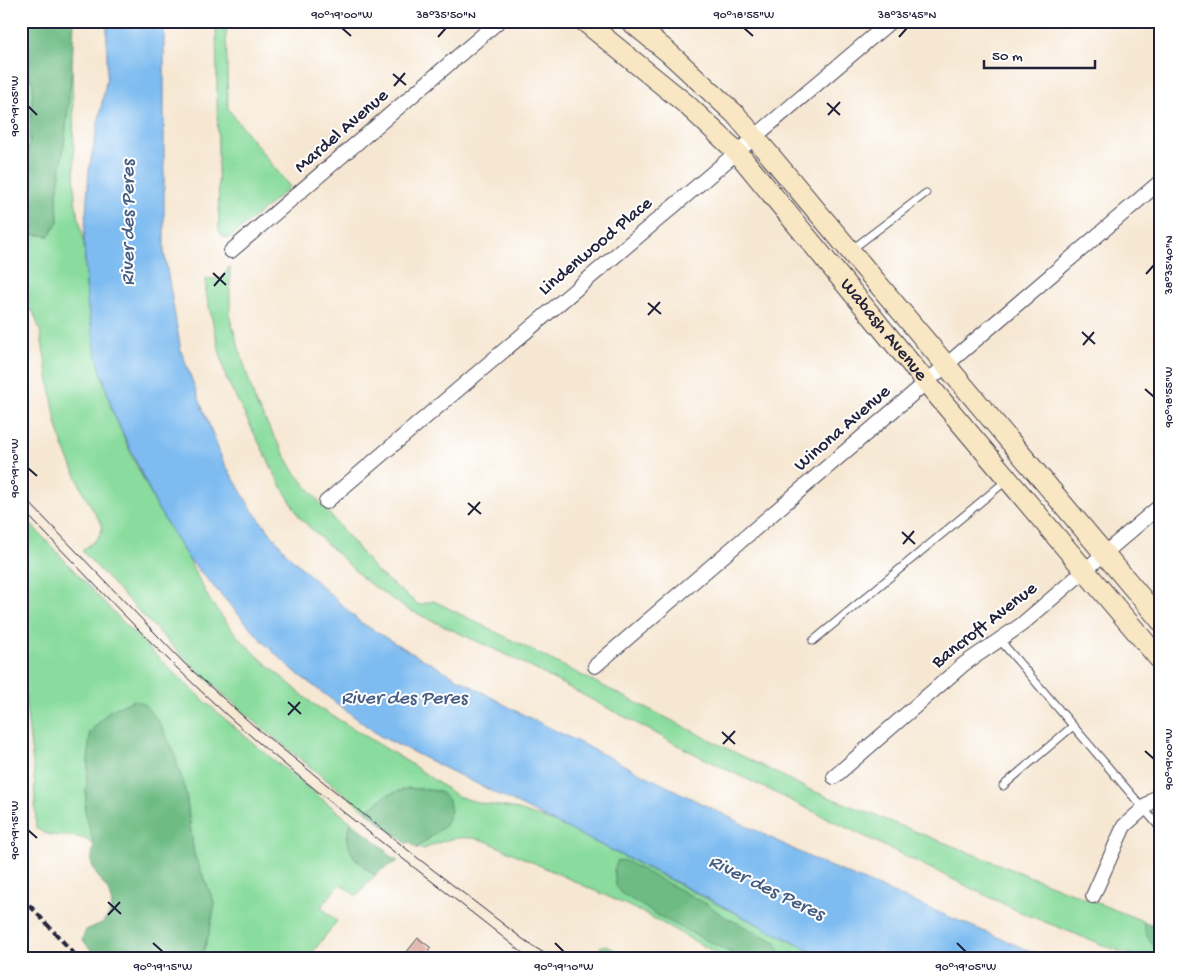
<svg xmlns="http://www.w3.org/2000/svg" width="1182" height="979" font-family="'Gochi Hand',sans-serif">
  <style>
    .green { fill: #89dc9d; stroke: #567f6c }
    .forest { fill: #6ebc84; stroke: #486f60 }
    .water { fill: #7dbbf0; stroke: #506e96 }
    .building { fill: #dba49a }
    .lines { fill: none; stroke-linecap: round; stroke-linejoin: round }
    .service-casing { stroke: #424052; stroke-width: 9 }
    .minor-casing { stroke: #424052; stroke-width: 16 }
    .secondary-casing { stroke: #424052; stroke-width: 22 }
    .service { stroke: #fff; stroke-width: 7 }
    .minor { stroke: #fff; stroke-width: 14 }
    .secondary { stroke: #f9e7c3; stroke-width: 20 }
    .tram { stroke: #22223b; stroke-width: 1 }
    .rail { stroke: #22223b; stroke-width: 4; stroke-dasharray: 8 4; stroke-linecap: butt }
    .ticks { fill: none; stroke: #22223b; stroke-width: 2 }
    .labels { text-anchor: middle; dominant-baseline: central; stroke-width: 4; stroke-linejoin: round; paint-order: stroke }
    .street-label { font-size: 19px; fill: #22223b; stroke: #fff }
    .water-label { font-size: 20px; font-style: italic; fill: #465f83; stroke: #fff }
    .neatline { fill: none; stroke: #22223b; stroke-width: 2 }
    .ticks-label { font-size: 12px; text-anchor: middle; fill: #22223b }
  </style>
  <rect width="100%" height="100%" fill="#fff"/>
  <filter id="ink" filterUnits="userSpaceOnUse"><feTurbulence type="fractalNoise" baseFrequency=".02" numOctaves="2"/><feDisplacementMap in="SourceGraphic" scale="10" xChannelSelector="R" yChannelSelector="G"/><feConvolveMatrix kernelMatrix="1 2 1 2 8 2 1 2 1" color-interpolation-filters="sRGB"/></filter>
  <filter id="wash" filterUnits="userSpaceOnUse"><feTurbulence type="fractalNoise" baseFrequency=".0096" numOctaves="4" result="noise"/><feDisplacementMap in="SourceGraphic" scale="20" xChannelSelector="R" yChannelSelector="G"/><feGaussianBlur stdDeviation="1.12" result="paint"/><feColorMatrix in="noise" values="0 0 0 0 0 0 0 0 0 0 0 0 0 0 0 0 0 1.4 0 .05"/><feComposite in="paint" operator="in"/></filter>
  <g filter="url(#wash)">
    <rect width="100%" height="100%" fill="#f6e7d2"/>
    <g class="green">
      <polygon points="216,21 226,21 228,109 290,187 230,238 223,237 219,230"/>
      <path d="M21,60L33,84L30,140L22,176L32,234L49,236L58,221L57,195L65,137L72,67L75,201L84,241L87,302L97,356L112,410L133,458L158,509L188,558L210,601L238,637L262,660L313,704L408,762L457,796L480,803L513,808L557,823L824,958H725L644,913L486,841C462,834 445,839 424,849L422,848H416L430,838L439,791L408,788L387,795L366,811C317,772 267,734 221,692C172,648 127,599 82,551L97,539L102,530L101,523L85,496L63,446L56,422L40,330L33,311L21,308Z"/>
      <path d="M230,266V318L256,404L294,471L377,572L419,605L434,601L808,789L1143,921C1145,934 1150,945 1161,952V958H1142L1113,949L1020,912L691,752L513,658L407,609L366,581L300,518L278,480L226,378L206,294V279L222,278Z"/>
      <path d="M21,514C68,563 114,615 163,662C222,720 287,771 351,822L347,836L364,867L375,875L357,896L340,884L321,907L337,921L308,958H201L209,934L215,904L194,855L186,794L90,732L85,811L94,845C77,829 55,843 36,828L34,774L21,662Z"/>
      <polygon points="606,945 630,958 602,958 600,947"/>
    </g>
    <g class="forest">
      <polygon points="21,21 74,21 72,67 65,137 57,195 58,221 49,236 32,234 22,218 22,176 30,140 33,84 21,60"/>
      <polygon points="134,700 143,703 160,723 174,752 186,794 194,855 215,904 209,934 201,958 99,958 82,940 86,930 102,923 109,915 112,904 108,890 96,874 91,862 94,845 85,811 90,732 109,711"/>
      <polygon points="408,788 439,791 449,800 451,811 445,826 416,848 409,842 407,844 366,811 387,795"/>
      <path d="M351,822L385,849L387,854L398,861L384,868L375,875C353,858 343,851 351,822Z"/>
      <polygon points="618,860 625,861 707,904 723,916 774,941 781,952 792,958 741,958 664,919 621,893 616,886 614,869"/>
      <path d="M1143,921L1161,928V952C1150,945 1145,934 1143,921Z"/>
    </g>
    <polygon class="water" points="107,21 164,21 164,252 181,351 222,459 252,510 289,556 360,622 398,645 516,711 817,861 1047,958 824,958 666,877 380,736 299,675 267,646 188,558 158,509 112,410 97,356 87,302 84,241 89,170 107,77"/>
    <g id="blocks">
      <polygon class="building" points="418,938 431,948 422,958 402,958"/>
    </g>
  </g>
  <g filter="url(#ink)">
    <use href="#blocks" fill-opacity="0" stroke="#424052" stroke-width="1"/>
    <g class="lines">
      <g class="service-casing">
        <g id="service">
          <polyline points="851,250 926,193"/>
          <polyline points="999,639 1161,829"/>
          <polyline points="813,641 1007,480"/>
          <polyline points="1003,786 1073,726"/>
        </g>
      </g>
      <g class="minor-casing">
        <g id="minor">
          <polyline points="231,251 499,21"/>
          <polyline points="326,502 891,21"/>
          <polyline points="595,666 1161,181"/>
          <polyline points="834,777 964,664 1021,625 1161,505"/>
          <polyline points="1093,896 1124,826 1161,793"/>
        </g>
      </g>
      <g class="secondary-casing">
        <g id="secondary">
          <path id="s1" d="M584,21L686,104L737,152L926,382L1161,661"/>
          <polyline points="630,21 669,53 736,115 1161,621"/>
        </g>
      </g>
      <use href="#service" class="service"/>
      <use href="#minor" class="minor"/>
      <use href="#secondary" class="secondary"/>
      <g class="tram">
        <polyline points="21,494 184,663 254,726 419,859 528,943 552,958"/>
        <path d="M21,508C89,578 156,651 229,717C325,802 429,877 529,958"/>
      </g>
      <polyline class="rail" points="21,896 78,958"/>
    </g>
  </g>
  <path class="ticks" d="M342,28L351,36M744,28L753,36M438,37L446,28M899,37L907,28M393,74L406,85M394,86L405,73M827,103L840,115M28,106L37,115M828,115L840,102M213,273L226,285M1146,274L1154,265M214,286L225,273M648,303L661,314M648,315L660,302M1082,332L1095,344M1083,345L1094,332M1145,389L1154,397M28,468L37,476M468,503L481,514M468,515L480,502M902,532L915,544M903,544L914,531M288,702L301,714M288,715L300,702M722,732L735,744M723,744L735,731M1145,751L1154,759M28,830L37,838M108,902L121,914M108,915L120,902M153,943L163,952M555,943L564,952M957,943L966,952"/>
  <g class="labels">
    <g class="street-label">
      <text transform="translate(342 132) rotate(-41)">Mardel Avenue</text>
      <text transform="translate(596 247) rotate(-40)">Lindenwood Place</text>
      <text stroke="none"><textPath href="#s1" startOffset="432">Wabash Avenue</textPath></text>
      <text transform="translate(843 429) rotate(-41)">Winona Avenue</text>
      <text transform="translate(985 626) rotate(-38)">Bancroft Avenue</text>
    </g>
    <g class="water-label">
      <text transform="translate(129 223) rotate(-90)">River des Peres</text>
      <text x="404" y="699">River des Peres</text>
      <text transform="translate(766 889) rotate(26)">River des Peres</text>
    </g>
  </g>
  <rect width="1182" height="979" fill="none" stroke="#fff" stroke-width="55"/>
  <path d="M984 60v8h111v-8" fill="none" stroke="#22223b" stroke-width="2.5"/>
  <text x="992" y="60" font-size="15" fill="#22223b" stroke="#ffffff" stroke-width="4" paint-order="stroke">50 m</text>
  <rect x="28" y="28" width="1126" height="924" class="neatline"/>
  <g class="ticks-label">
    <text x="342" y="18">90°19'00"W</text>
    <text x="446" y="18">38°35'50"N</text>
    <text x="744" y="18">90°18'55"W</text>
    <text x="907" y="18">38°35'45"N</text>
    <text transform="translate(14 106) rotate(-90)" y="4">90°19'05"W</text>
    <text transform="translate(1168 265) rotate(-90)" y="4">38°35'40"N</text>
    <text transform="translate(1168 397) rotate(-90)" y="4">90°18'55"W</text>
    <text transform="translate(14 468) rotate(-90)" y="4">90°19'10"W</text>
    <text transform="translate(1168 759) rotate(-90)" y="4">90°19'00"W</text>
    <text transform="translate(14 830) rotate(-90)" y="4">90°19'15"W</text>
    <text x="163" y="970">90°19'15"W</text>
    <text x="564" y="970">90°19'10"W</text>
    <text x="966" y="970">90°19'05"W</text>
  </g>
</svg>
